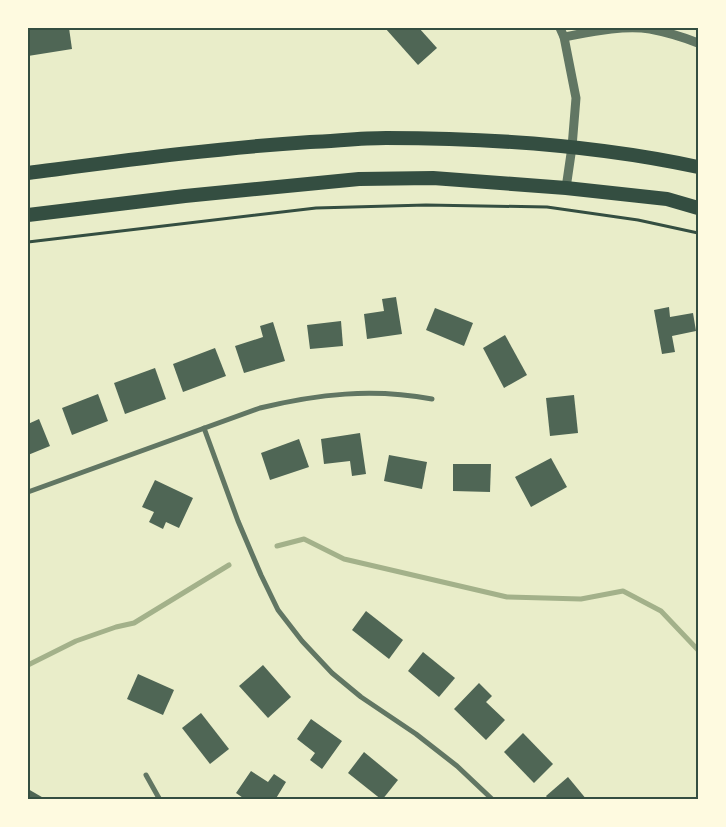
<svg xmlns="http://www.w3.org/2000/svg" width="726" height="827" font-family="'Varela Round',sans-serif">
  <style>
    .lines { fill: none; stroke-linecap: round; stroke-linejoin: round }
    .stream { stroke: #a3b18a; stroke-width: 5 }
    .building { fill: #4f6655 }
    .path { stroke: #344e41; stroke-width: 3 }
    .minor { stroke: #617663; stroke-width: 5 }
    .tertiary { stroke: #617663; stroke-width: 9 }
    .trunk { stroke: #344e41; stroke-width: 14 }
    .neatline { fill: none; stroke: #344e41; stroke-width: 2 }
  </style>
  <rect width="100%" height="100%" fill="#e9edc9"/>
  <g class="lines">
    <g class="stream">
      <polyline points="277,546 304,539 344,559 507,597 581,599 623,591 661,611 698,650"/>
      <polyline points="28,665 76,641 116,627 134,623 229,565"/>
    </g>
  </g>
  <g class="building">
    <polygon points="28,28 69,28 72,49 28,56"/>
    <polygon points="385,28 419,28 437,48 418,65"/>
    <polygon points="396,297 402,334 367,339 364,314 384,311 382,299"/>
    <polygon points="669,307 670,317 693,313 696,331 672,336 675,352 662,354 654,310"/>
    <polygon points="435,308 473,323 464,346 426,330"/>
    <polygon points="341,321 343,346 310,349 307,325"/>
    <polygon points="273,322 285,361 244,373 235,346 263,337 260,326"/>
    <polygon points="505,335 527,375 504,388 483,348"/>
    <polygon points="215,348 226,376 183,392 173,364"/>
    <polygon points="155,368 166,399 125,414 114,383"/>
    <polygon points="98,394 108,421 72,435 62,408"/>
    <polygon points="574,395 578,433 550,436 546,398"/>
    <polygon points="39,419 50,446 28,455 28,424"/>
    <polygon points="360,433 366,474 352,476 350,461 324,464 321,439"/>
    <polygon points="299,439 309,467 270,480 261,453"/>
    <polygon points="389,455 427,462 422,489 384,481"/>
    <polygon points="551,458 567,487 531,507 515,477"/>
    <polygon points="453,464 491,464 490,492 453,491"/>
    <polygon points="155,480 193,498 179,528 166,522 163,529 149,522 154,512 142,507"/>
    <polygon points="366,611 403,640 389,659 352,630"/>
    <polygon points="423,652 455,678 439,697 408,671"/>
    <polygon points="263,665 291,697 268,718 239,686"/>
    <polygon points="138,674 174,690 163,715 127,699"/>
    <polygon points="479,683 492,696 486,702 505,720 486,740 454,709"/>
    <polygon points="201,713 229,749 210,764 182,728"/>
    <polygon points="311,719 342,741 322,769 310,760 315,753 297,739"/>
    <polygon points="523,733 553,764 534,783 504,752"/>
    <polygon points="364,752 398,780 382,800 348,773"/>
    <polygon points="251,771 268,782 274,774 286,782 275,800 246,800 236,793"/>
    <polygon points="568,777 587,800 549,800 546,796"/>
    <polygon points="28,789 47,800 28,800"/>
  </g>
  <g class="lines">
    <polyline class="path" points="28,242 316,208 426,205 547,207 638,220 698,233"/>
    <g class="minor">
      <polyline points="204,428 238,521 261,575 278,610 302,641 332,673 361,697 416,734 457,766 493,800"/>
      <path d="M28,492L260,408C318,394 372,388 432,399"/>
      <polyline points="146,775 160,800"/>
    </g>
    <g class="tertiary">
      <polyline points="560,28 564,37 576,98 572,147 566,188"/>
      <path d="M564,37C591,32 622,25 650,29C666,32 683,37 698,43"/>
    </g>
    <g class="trunk">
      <path d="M28,173C121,161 216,148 310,142C335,141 361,138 386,138C490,138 596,145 698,167"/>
      <polyline points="28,215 185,196 359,179 433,178 566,188 667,199 698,208"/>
    </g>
  </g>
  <rect width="726" height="827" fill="none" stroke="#fefae0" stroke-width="58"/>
  <rect x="29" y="29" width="668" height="769" class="neatline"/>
</svg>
